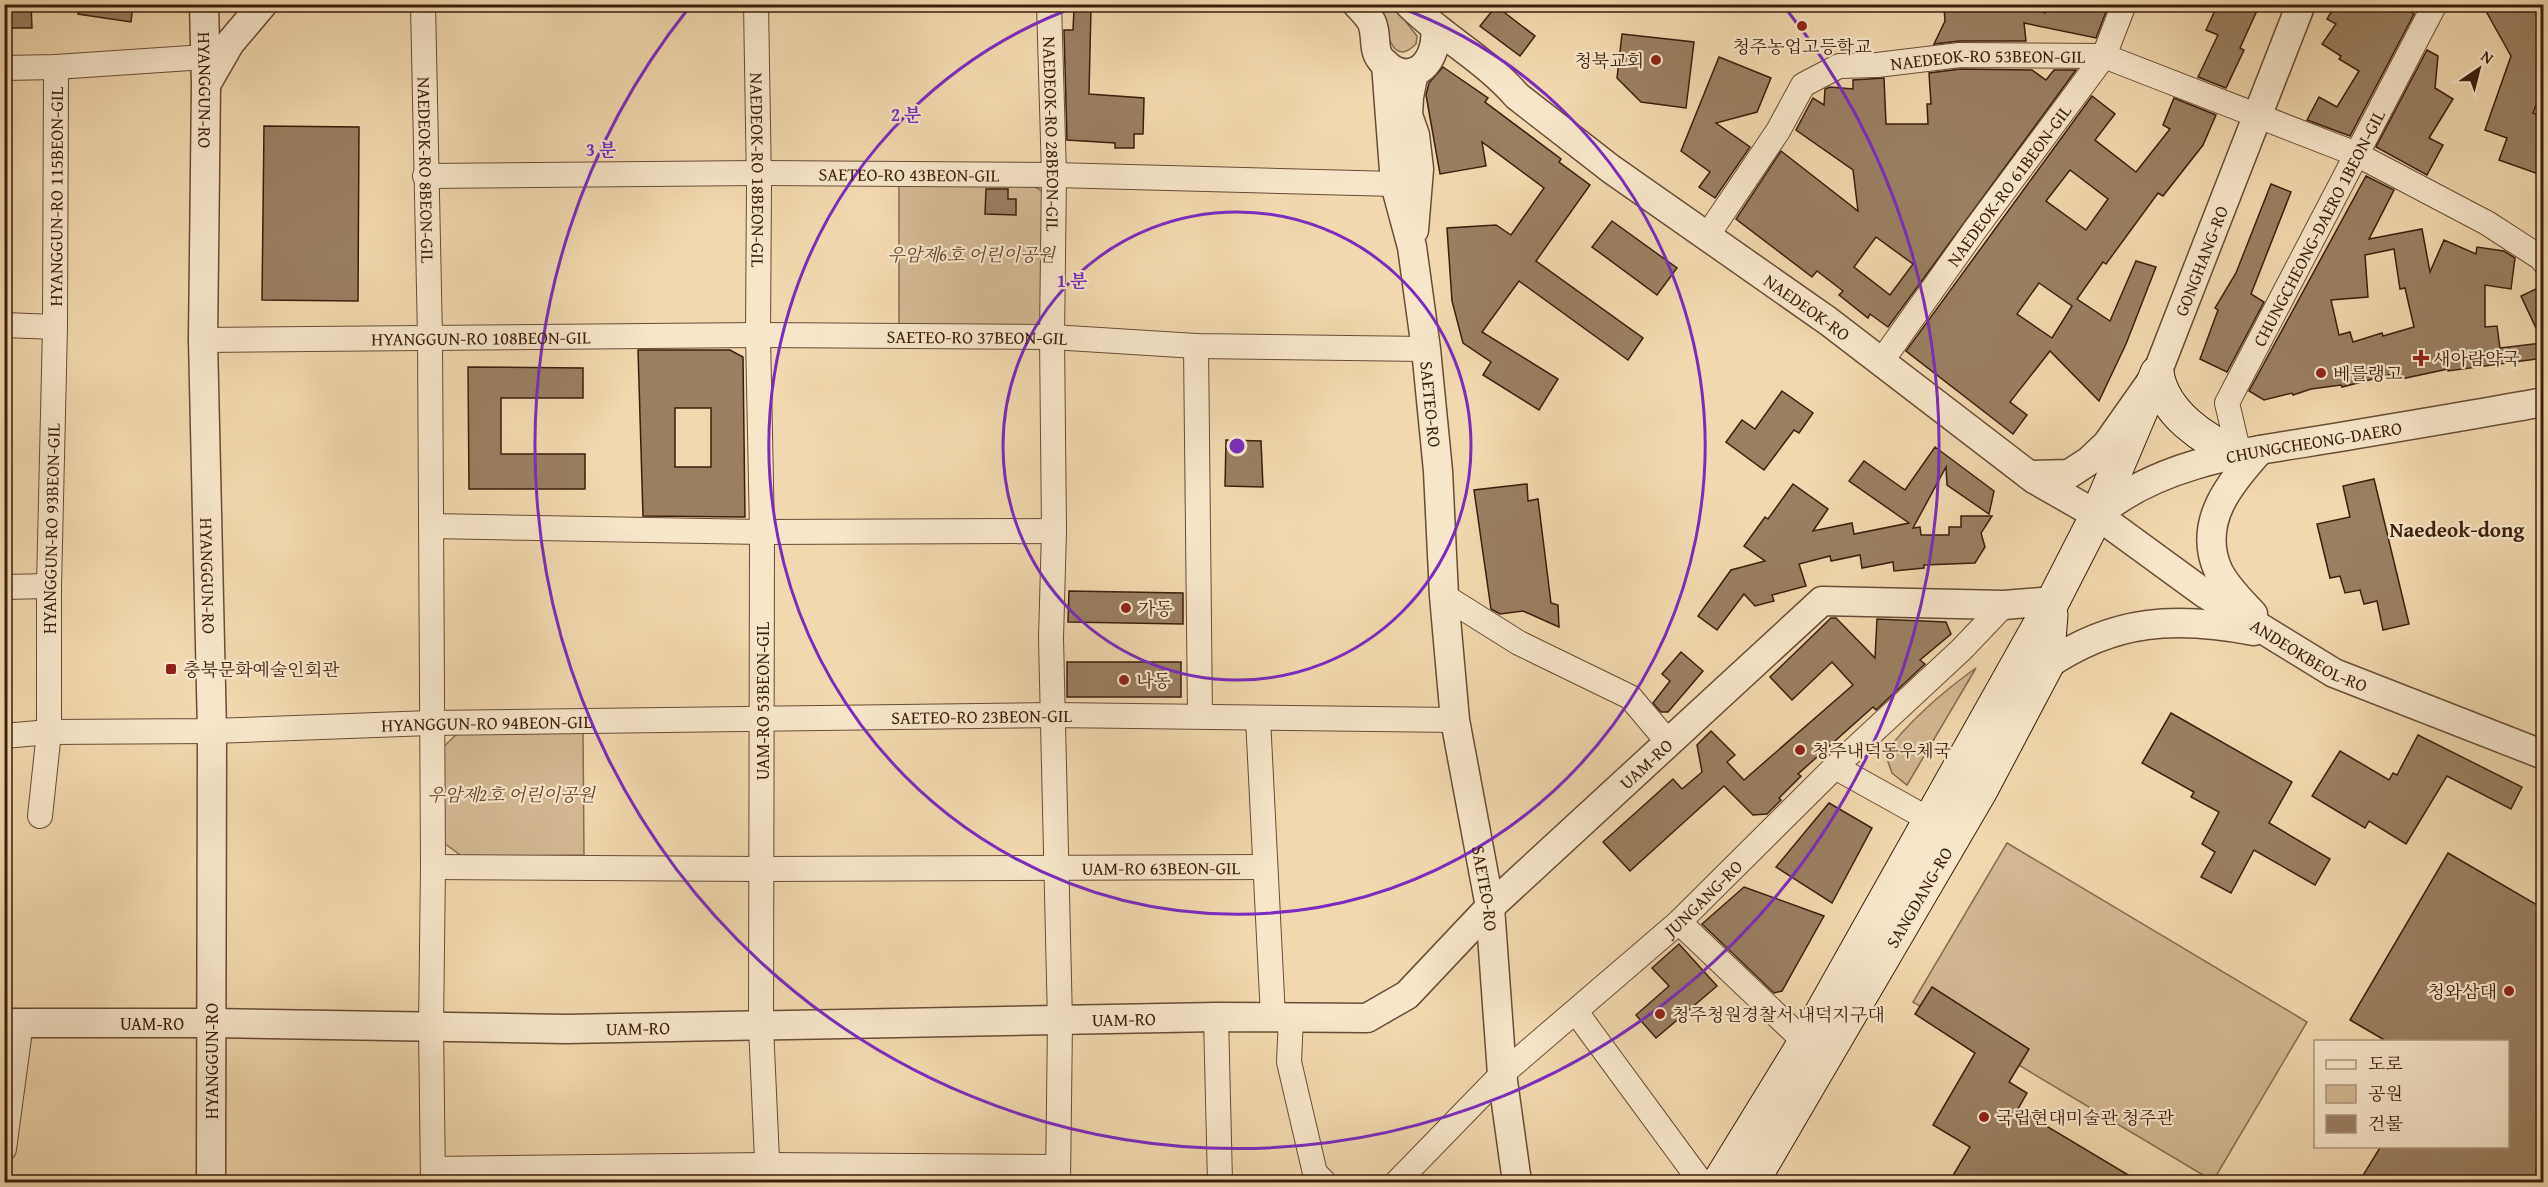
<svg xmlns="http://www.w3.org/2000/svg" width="2548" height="1187" font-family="'Gentium Book Plus','Noto Serif KR',serif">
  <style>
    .green { fill: #d3b893; stroke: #876b50; stroke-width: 1.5 }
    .building { fill: #9a7f61; stroke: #3b1e0d; stroke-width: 1.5; fill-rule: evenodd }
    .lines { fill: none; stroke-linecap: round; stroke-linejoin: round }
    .minor-casing { stroke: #694c35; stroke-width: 26 }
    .tertiary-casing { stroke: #694c35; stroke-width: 31 }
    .secondary-casing { stroke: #3b1e0d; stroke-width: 35 }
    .minor { stroke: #f7e6ca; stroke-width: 24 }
    .tertiary { stroke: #f7e6ca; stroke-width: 28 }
    .secondary { stroke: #f7e6ca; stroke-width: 33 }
    .ring { fill: none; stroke: #7b2cbf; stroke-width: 3 }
    .poi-dot { fill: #8f2418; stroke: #f7e6ca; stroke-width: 2 }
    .labels { text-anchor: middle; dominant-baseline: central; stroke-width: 4.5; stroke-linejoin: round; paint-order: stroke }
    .poi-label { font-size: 18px; fill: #3b1e0d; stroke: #f7e6ca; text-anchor: start }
    .street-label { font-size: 18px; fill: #3b1e0d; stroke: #f7e6ca }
    .park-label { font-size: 18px; font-style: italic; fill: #61442e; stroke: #f7e6ca }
    .quarter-label { font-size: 21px; font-weight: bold; fill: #3b1e0d; stroke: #f7e6ca }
    .centre { fill: #7b2cbf; stroke: #f7e6ca; stroke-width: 3 }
    .ring-label { font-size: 18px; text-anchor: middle; font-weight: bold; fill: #7b2cbf; stroke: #f7e6ca; stroke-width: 4.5; stroke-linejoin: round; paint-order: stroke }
  </style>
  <rect width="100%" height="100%" fill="#f2d8ae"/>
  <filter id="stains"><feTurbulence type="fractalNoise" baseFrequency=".00333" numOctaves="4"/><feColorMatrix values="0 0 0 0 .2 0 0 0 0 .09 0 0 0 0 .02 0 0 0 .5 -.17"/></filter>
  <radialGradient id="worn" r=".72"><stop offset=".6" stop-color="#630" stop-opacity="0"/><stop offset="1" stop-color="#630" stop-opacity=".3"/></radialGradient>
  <g class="green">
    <path d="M1372,5H1393L1417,36L1416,44C1394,66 1389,37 1382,22C1380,16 1376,10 1372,5Z"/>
    <polygon points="899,181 1027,182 1042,191 1044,317 1034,332 899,332"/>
    <path d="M1976,668L1907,785L1892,773L1885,753C1911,719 1941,693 1976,668Z"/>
    <polygon points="459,732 583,732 584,855 463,857 437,838 440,750"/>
    <polygon points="2007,843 2307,1022 2213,1181 1913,1002"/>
    <polygon points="786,1172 1034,1176 1040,1182 778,1182"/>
  </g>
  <g class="building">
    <polygon points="4,4 31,4 32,28 4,28"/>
    <polygon points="78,4 133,4 131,22 78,14"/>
    <polygon points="1970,4 2024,4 2045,13 2048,4 2109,4 2096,38 2024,23 2026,41 1960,41 1934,44 1945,21 1944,7"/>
    <polygon points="2218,4 2260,4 2240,48 2244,50 2226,88 2198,77 2218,35 2206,30"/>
    <polygon points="2336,4 2399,4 2414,14 2350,136 2307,120 2319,97 2337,107 2359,71 2339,59 2341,56 2322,44 2336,24 2327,19"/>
    <polygon points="2482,4 2533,4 2544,24 2544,84 2533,113 2544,117 2544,176 2499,160 2507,138 2485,130 2511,56"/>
    <polygon points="1496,6 1535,36 1520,56 1480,26"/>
    <polygon points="1074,9 1091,9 1089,94 1144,98 1143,134 1134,134 1134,148 1115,148 1115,143 1067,140 1064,30 1073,30"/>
    <polygon points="1622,34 1694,42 1686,108 1641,102 1617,78"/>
    <polygon points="2427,50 2438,56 2435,88 2453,99 2429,138 2443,145 2427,175 2376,147"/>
    <polygon points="1719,57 1771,78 1757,112 1716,123 1750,147 1715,198 1699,187 1710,172 1681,151"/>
    <polygon points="1443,67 1488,98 1485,102 1561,159 1559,162 1590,185 1536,261 1643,338 1628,360 1519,281 1482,332 1558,379 1539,410 1483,375 1491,362 1463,343 1452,301 1447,228 1496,225 1511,235 1544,188 1482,142 1486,166 1440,174 1426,95 1429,83"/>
    <path d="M1961,69L2032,70L2046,80L2054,70H2076L1888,327L1870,314L1868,318L1839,295L1843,291L1817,271L1812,277L1736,219L1781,151L1858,211L1853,170L1796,130L1813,98L1824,105L1825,89L1830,87L1853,89V80L1884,78L1886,124H1928L1927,104H1931L1929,73ZM1876,237L1913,264L1890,295L1854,267Z"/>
    <path d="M2092,96L2115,114L2095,140L2136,172L2170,129L2163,125L2174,98L2216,115L2203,145L2163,196L2158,193L2106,264L2103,262L2077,299L2110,321L2136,261L2156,267L2126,344L2099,401L2050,351L2010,402L2027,415L2013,434L1906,351ZM2070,170L2108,199L2086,230L2046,201ZM2039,283L2072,306L2052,338L2017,314Z"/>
    <polygon points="264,126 359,127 358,301 262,300"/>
    <path d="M2366,176L2394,190L2369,239L2422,229L2430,272L2444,240L2476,254L2477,247L2504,251L2515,258L2511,289L2485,285V327L2497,326L2500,348L2543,343L2521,296L2538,288L2544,300V358L2448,371V369L2401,379L2400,372L2342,387L2341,385L2311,389L2293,395L2292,393L2264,400L2249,391ZM2394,249L2400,289L2405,288L2414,327L2383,336L2382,333L2353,342L2350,332L2339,335L2331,300L2368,297L2365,255Z"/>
    <polygon points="2271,184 2291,192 2251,294 2264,302 2227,372 2200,359 2218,310 2215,308 2236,273"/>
    <polygon points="986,189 1008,189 1008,199 1016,199 1016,215 985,214"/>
    <polygon points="1612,221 1677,268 1657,295 1592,247"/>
    <path d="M638,350H730L743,357L745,517L643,516ZM675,408H711V467H675Z"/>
    <polygon points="468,367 583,368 583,398 501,398 501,454 585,454 585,489 469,489"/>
    <polygon points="1782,391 1813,413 1799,433 1794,430 1764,470 1726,442 1742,420 1755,429"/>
    <polygon points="1226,440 1261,441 1263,487 1225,486"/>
    <polygon points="1935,447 1994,491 1989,514 1947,485 1946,467 1913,528 1920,527 1921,535 1949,535 1949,527 1961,527 1961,516 1992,516 1981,533 1985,547 1975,563 1924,565 1924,568 1894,571 1893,562 1862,568 1860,555 1831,561 1830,556 1799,564 1806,586 1772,595 1774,601 1755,606 1744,594 1717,630 1698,616 1731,570 1765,561 1744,546 1765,517 1768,519 1793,484 1828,509 1813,531 1852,523 1854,534 1909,523 1849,481 1864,461 1905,490"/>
    <polygon points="2374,479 2409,624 2383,630 2377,601 2364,604 2360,590 2345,593 2340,576 2330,578 2317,524 2350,517 2343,486"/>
    <polygon points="1527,484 1528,501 1538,499 1551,603 1558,605 1559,627 1523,611 1500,614 1491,609 1474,490"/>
    <polygon points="1069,591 1183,593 1183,624 1068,622"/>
    <polygon points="1831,618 1836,618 1875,658 1877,619 1946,622 1951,634 1920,660 1925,664 1876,710 1873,707 1798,774 1801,776 1779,798 1781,800 1767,814 1753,815 1724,786 1630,871 1603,842 1673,779 1682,789 1702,772 1697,745 1711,731 1735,755 1727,762 1744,780 1853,685 1832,662 1792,700 1770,677"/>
    <polygon points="1681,652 1703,671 1668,712 1661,712 1653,703 1670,681 1662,674"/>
    <rect x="1067" y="662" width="114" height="35"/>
    <polygon points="2171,713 2292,782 2269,823 2330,859 2315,885 2254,850 2231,893 2201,877 2215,852 2202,844 2219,812 2191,797 2194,792 2142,763"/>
    <polygon points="2418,735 2522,787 2511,809 2447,776 2406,844 2369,821 2365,828 2312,796 2340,751 2389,780 2393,773 2397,775"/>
    <polygon points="1829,803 1872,828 1832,903 1776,867"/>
    <polygon points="2448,853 2544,909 2544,1182 2359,1182 2381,1146 2508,1146 2508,1041 2386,1041 2350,1020"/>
    <polygon points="1744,887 1824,916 1782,991 1774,993 1702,924"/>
    <polygon points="1679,944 1717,986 1656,1038 1636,1015 1669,986 1652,968"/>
    <polygon points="1932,987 2029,1049 2009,1082 2027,1093 2018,1109 2140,1182 1949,1182 1970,1147 1933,1125 1975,1053 1915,1014"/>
  </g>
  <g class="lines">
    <g class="minor-casing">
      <g id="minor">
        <path id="s1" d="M423,4L430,337L433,867L431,1028L433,1182"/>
        <path id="s2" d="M756,4L759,185L758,335L762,532L761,1026L768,1182"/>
        <path id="s3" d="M1049,4L1054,175L1052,337L1054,531L1051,638L1060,1022L1058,1182"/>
        <polyline points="4,68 56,67 205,57"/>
        <path id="s4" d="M425,176L759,173L1054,175L1395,184"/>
        <path id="s5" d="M1707,236L1778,131L1803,85L1839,66L1877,65L1960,55L2104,56L2356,154L2487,223L2541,258L2544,262"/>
        <polyline points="4,325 55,327"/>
        <path id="s6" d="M203,340L758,335L1052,337L1196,346L1426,349"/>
        <polyline points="1196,346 1200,715"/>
        <path id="s7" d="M1881,362L1974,231L2104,56L2124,4"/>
        <path id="s8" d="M2239,454L2227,403L2435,4"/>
        <polyline points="431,526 762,532 1054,531"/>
        <polyline points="4,587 49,586"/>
        <polyline points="1444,596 1519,643 1630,697 1668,742"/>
        <polyline points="1258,718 1273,1017"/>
        <path id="s9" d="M4,736L49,732L212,731L430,723L1053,715L1455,720"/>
        <polyline points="1835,767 1930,820"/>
        <path id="s10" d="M40,816L49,732V586L55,327L56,67"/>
        <path id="s11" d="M433,867L761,869L1265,867"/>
        <polyline points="1679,922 1805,1042"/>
        <polyline points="1576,1012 1701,1182"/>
        <polyline points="1216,1017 1220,1182"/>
        <polyline points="1291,1017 1289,1062 1315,1173 1324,1182"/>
        <polyline points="4,1149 21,1023"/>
        <polyline points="433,1169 768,1165 1058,1167"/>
        <path id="s12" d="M1397,1182L1502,1074L1679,922L1835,767L1961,650L2004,605"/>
      </g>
    </g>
    <g class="tertiary-casing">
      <g id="tertiary">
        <path id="s13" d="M204,4L206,85L203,340L212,731L211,1182"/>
        <path d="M1357,4C1362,10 1369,16 1372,23C1378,38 1371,51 1384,63C1413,90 1439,60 1435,28"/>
        <path id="s14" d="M1409,4C1442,37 1486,60 1517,96L1611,169L1828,321L2034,479L2097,515L2204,593L2334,673L2544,755"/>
        <path id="s15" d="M1386,64L1395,184L1412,247L1426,349L1438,471L1444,596L1455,720L1490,907L1502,1074L1517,1182"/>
        <polyline points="1414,72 1409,97 1408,115 1415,135 1419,169 1414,230"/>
        <polyline points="207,83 230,43 263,4"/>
        <path id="s16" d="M2029,475L2069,474L2089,461L2107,444L2157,373L2301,4"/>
        <path id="s17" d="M2097,515C2166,457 2260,451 2346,436C2412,425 2478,414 2544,402"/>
        <path d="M2253,614C2241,601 2226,587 2218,570C2197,522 2230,483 2260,450"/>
        <path d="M2047,665C2114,619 2176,616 2254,631"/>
        <path id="s18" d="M4,1023H211L566,1029L1216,1017L1367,1018L1407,995L1490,907L1822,601L2004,605L2053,601"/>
      </g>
    </g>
    <g class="secondary-casing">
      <g id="secondary">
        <path d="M2157,373C2163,412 2204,441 2239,454"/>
        <polyline points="1719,1182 1805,1042 2053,601 2097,515 2157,373"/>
        <path id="s19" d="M1752,1182L1980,792L2047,665L2051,615"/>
      </g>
    </g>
    <use href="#minor" class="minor"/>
    <use href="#tertiary" class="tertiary"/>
    <use href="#secondary" class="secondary"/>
  </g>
  <g class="ring">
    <circle cx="1237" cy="446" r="234"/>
    <path d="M1393 5A468 468 0 1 1 1081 5"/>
    <path d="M1786 9A702 702 0 1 1 688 9"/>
  </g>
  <g class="poi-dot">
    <circle cx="1802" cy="26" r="6"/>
    <circle cx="1656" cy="60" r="6"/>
    <path d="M2418 349h6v6h6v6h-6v6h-6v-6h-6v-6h6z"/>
    <circle cx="2321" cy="373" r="6"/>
    <circle cx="1126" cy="608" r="6"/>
    <rect x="165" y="663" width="12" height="12" rx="3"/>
    <circle cx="1124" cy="680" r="6"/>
    <circle cx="1800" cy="750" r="6"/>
    <circle cx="2509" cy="991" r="6"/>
    <circle cx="1660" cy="1014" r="6"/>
    <circle cx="1984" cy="1117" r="6"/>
  </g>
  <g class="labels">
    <g class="poi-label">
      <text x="1802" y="46" text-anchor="middle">청주농업고등학교</text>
      <text x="1644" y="60" text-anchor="end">청북교회</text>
      <text x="2433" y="358">새아람약국</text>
      <text x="2333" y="373">베를랭고</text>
      <text x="1138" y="608">가동</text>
      <text x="183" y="669">충북문화예술인회관</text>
      <text x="1136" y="680">나동</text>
      <text x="1812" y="750">청주내덕동우체국</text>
      <text x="2497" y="991" text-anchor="end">청와삼대</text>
      <text x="1672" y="1014">청주청원경찰서 내덕지구대</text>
      <text x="1996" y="1117">국립현대미술관 청주관</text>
    </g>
    <g class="street-label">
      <text stroke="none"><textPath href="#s5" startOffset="369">NAEDEOK-RO 53BEON-GIL</textPath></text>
      <text stroke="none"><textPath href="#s13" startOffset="86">HYANGGUN-RO</textPath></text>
      <text stroke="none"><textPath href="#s3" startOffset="130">NAEDEOK-RO 28BEON-GIL</textPath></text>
      <text stroke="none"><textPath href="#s2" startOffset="166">NAEDEOK-RO 18BEON-GIL</textPath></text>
      <text stroke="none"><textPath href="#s1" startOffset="166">NAEDEOK-RO 8BEON-GIL</textPath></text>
      <text stroke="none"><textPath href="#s4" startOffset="484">SAETEO-RO 43BEON-GIL</textPath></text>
      <text stroke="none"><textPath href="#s7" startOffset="218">NAEDEOK-RO 61BEON-GIL</textPath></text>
      <text stroke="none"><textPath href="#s10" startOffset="620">HYANGGUN-RO 115BEON-GIL</textPath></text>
      <text stroke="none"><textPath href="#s8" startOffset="250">CHUNGCHEONG-DAERO 1BEON-GIL</textPath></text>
      <text stroke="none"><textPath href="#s16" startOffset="296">GONGHANG-RO</textPath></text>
      <text stroke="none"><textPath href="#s14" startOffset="501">NAEDEOK-RO</textPath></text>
      <text stroke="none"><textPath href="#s6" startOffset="278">HYANGGUN-RO 108BEON-GIL</textPath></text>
      <text stroke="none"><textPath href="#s6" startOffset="774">SAETEO-RO 37BEON-GIL</textPath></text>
      <text stroke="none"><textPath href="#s15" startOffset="344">SAETEO-RO</textPath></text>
      <text stroke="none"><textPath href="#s17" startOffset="232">CHUNGCHEONG-DAERO</textPath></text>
      <text stroke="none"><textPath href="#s10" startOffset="288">HYANGGUN-RO 93BEON-GIL</textPath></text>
      <text stroke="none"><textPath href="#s13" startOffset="572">HYANGGUN-RO</textPath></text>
      <text stroke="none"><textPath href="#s14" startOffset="1113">ANDEOKBEOL-RO</textPath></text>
      <text transform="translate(762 701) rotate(-90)">UAM-RO 53BEON-GIL</text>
      <text stroke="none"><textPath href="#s9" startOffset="978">SAETEO-RO 23BEON-GIL</textPath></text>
      <text stroke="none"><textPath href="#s9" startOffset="483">HYANGGUN-RO 94BEON-GIL</textPath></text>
      <text stroke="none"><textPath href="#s18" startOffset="1742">UAM-RO</textPath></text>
      <text stroke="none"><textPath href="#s11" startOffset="728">UAM-RO 63BEON-GIL</textPath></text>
      <text stroke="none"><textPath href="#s15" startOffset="832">SAETEO-RO</textPath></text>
      <text stroke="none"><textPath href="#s12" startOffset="418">JUNGANG-RO</textPath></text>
      <text stroke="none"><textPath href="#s19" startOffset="330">SANGDANG-RO</textPath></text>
      <text stroke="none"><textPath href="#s18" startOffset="1120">UAM-RO</textPath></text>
      <text stroke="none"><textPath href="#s18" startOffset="148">UAM-RO</textPath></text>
      <text stroke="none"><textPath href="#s18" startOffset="634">UAM-RO</textPath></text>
      <text transform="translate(211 1061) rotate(-90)">HYANGGUN-RO</text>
    </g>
    <g class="park-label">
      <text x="971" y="254">우암제6호 어린이공원</text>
      <text x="511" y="794">우암제2호 어린이공원</text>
    </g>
    <g class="quarter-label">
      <text x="2457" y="529">Naedeok-dong</text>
    </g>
  </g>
  <circle cx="1237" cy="446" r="9" class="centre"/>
  <g class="ring-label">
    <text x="906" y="121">2 분</text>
    <text x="601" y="156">3 분</text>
    <text x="1072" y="287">1 분</text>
  </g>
  <rect width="2548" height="1187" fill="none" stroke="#f2d8ae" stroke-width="24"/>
  <rect x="6" y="6" width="2536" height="1175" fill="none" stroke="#3b1e0d" stroke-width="3"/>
  <rect x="12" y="12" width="2524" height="1163" fill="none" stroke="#3b1e0d" stroke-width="1.5"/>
  <rect x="2314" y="1040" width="195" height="108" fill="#f7e6ca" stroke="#ac967e" stroke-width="1.5"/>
  <rect x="2326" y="1060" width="30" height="9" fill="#f7e6ca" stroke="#ac967e" stroke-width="1.5"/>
  <text x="2368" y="1070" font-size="18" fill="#3b1e0d">도로</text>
  <rect x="2326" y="1085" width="30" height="18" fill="#d3b893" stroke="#ac967e" stroke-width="1.5"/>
  <text x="2368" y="1100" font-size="18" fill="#3b1e0d">공원</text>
  <rect x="2326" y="1115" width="30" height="18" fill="#9a7f61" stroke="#ac967e" stroke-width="1.5"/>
  <text x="2368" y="1130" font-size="18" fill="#3b1e0d">건물</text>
  <g transform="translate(2479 69) rotate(35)" stroke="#f7e6ca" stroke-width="4.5" paint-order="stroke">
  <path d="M0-4.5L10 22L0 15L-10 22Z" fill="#3b1e0d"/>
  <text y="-9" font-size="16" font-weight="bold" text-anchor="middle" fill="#3b1e0d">N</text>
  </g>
  <rect width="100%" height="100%" filter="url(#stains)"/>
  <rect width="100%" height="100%" fill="url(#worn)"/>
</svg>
